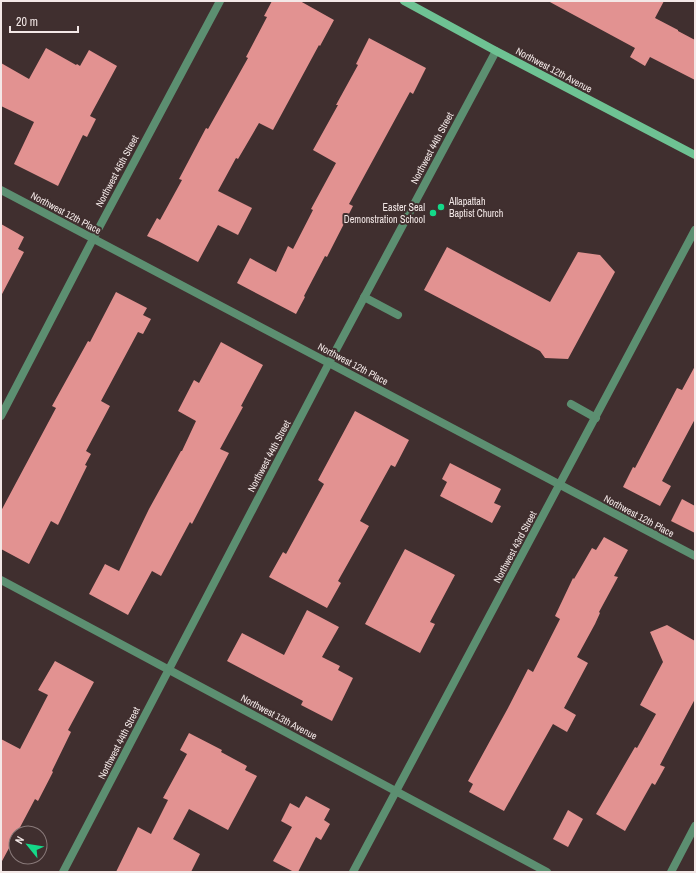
<svg xmlns="http://www.w3.org/2000/svg" width="696" height="873" font-family="'Archivo Narrow',sans-serif">
  <style>
    .building { fill: #e29291 }
    .lines { fill: none; stroke-linecap: round; stroke-linejoin: round }
    .lane { stroke: #5c8f71; stroke-width: 8 }
    .street { stroke: #5c8f71; stroke-width: 8 }
    .secondary { stroke: #6ec293; stroke-width: 8 }
    .poi-dot { fill: #14d989; stroke: #402f2f; stroke-width: 1.5 }
    .labels { text-anchor: middle; dominant-baseline: central; stroke-width: 4; stroke-linejoin: round; paint-order: stroke }
    .street-label { font-size: 10px; fill: #f3e8e7; stroke: #402f2f }
    .poi-label { font-size: 10px; fill: #f3e8e7; stroke: #402f2f; text-anchor: start }
  </style>
  <rect width="100%" height="100%" fill="#402f2f"/>
  <g class="building">
    <polygon points="272,1 300,1 334,20 320,46 319,45 273,130 259,123 238,159 236,158 218,191 252,208 238,235 218,225 198,262 158,241 147,236 157,218 160,220 182,180 179,179 206,128 208,129 248,58 246,57 267,17 264,16"/>
    <polygon points="548,1 664,1 655,18 678,30 678,31 695,40 695,80 650,57 645,66 630,57 635,48"/>
    <polygon points="369,38 426,68 413,94 410,92 349,204 353,206 327,257 325,256 304,296 305,297 296,314 237,283 250,258 276,272 288,246 293,249 313,210 311,209 336,163 313,150 338,105 336,105 358,65 356,64"/>
    <polygon points="46,48 76,65 77,64 80,66 89,50 117,66 90,116 96,119 87,137 83,135 58,186 14,164 34,122 1,106 1,63 29,79"/>
    <polygon points="1,224 24,237 18,249 24,252 1,296"/>
    <polygon points="447,247 550,302 578,252 600,255 615,272 568,359 545,358 540,351 424,290"/>
    <polygon points="116,292 147,308 143,315 151,319 143,334 138,332 101,401 110,406 86,451 91,454 85,465 87,466 58,525 51,521 29,564 1,549 1,511 56,408 52,406 88,341 90,342"/>
    <polygon points="221,342 263,365 241,406 243,407 220,449 229,453 192,524 190,522 161,576 152,571 128,615 89,594 105,564 119,571 149,509 181,451 182,451 196,421 178,411 194,380 199,383"/>
    <polygon points="695,366 695,419 662,481 671,486 660,506 623,487 633,467 635,468 677,388 682,390"/>
    <polygon points="355,411 409,440 395,467 391,465 360,521 369,526 338,581 341,583 327,608 269,577 283,552 286,554 324,484 318,480"/>
    <polygon points="450,463 501,489 494,503 501,506 492,523 440,496 447,482 442,479"/>
    <polygon points="682,499 695,506 695,533 671,521"/>
    <polygon points="604,537 628,550 614,576 618,577 599,612 600,613 595,624 577,657 588,663 564,708 576,715 567,732 553,724 504,811 469,792 473,784 468,781 508,708 528,669 533,672 560,619 555,616 573,578 574,579 592,548 596,550"/>
    <polygon points="405,549 455,575 430,622 435,624 420,653 365,624"/>
    <polygon points="307,610 339,627 322,657 340,666 338,670 353,678 332,721 301,705 303,701 227,661 242,633 284,655"/>
    <polygon points="667,625 695,641 695,699 660,765 665,767 655,785 652,783 625,831 596,814 635,747 637,748 656,714 640,705 663,662 650,632"/>
    <polygon points="55,661 94,682 68,730 71,732 52,771 53,772 38,801 35,799 17,833 16,833 16,835 1,863 1,739 20,749 48,695 38,690"/>
    <polygon points="189,733 222,750 221,752 247,766 245,770 257,776 228,830 189,809 173,839 200,854 191,872 116,872 138,827 151,834 168,800 163,798 187,754 180,750"/>
    <polygon points="306,796 330,809 324,820 330,824 321,840 316,837 298,872 294,872 273,861 292,827 281,821 290,803 299,808"/>
    <polygon points="568,810 583,819 568,847 553,839"/>
  </g>
  <g class="lines">
    <g class="lane">
      <polyline points="364,297 398,315"/>
      <polyline points="571,404 596,418"/>
    </g>
    <g class="street">
      <polyline points="1,190 695,556"/>
      <polyline points="1,416 93,239 220,1"/>
      <polyline points="1,580 547,872"/>
      <polyline points="63,872 329,363 496,51"/>
      <polyline points="353,872 695,230"/>
      <polyline points="671,872 695,826"/>
    </g>
    <polyline class="secondary" points="404,1 496,51 695,155"/>
  </g>
  <g class="poi-dot">
    <circle cx="441" cy="207" r="4"/>
    <circle cx="433" cy="213" r="4"/>
  </g>
  <g class="labels">
    <g class="street-label">
      <text transform="translate(554 70) rotate(28)">Northwest 12th Avenue</text>
      <text transform="translate(432 148) rotate(-62)">Northwest 44th Street</text>
      <text transform="translate(117 171) rotate(-62)">Northwest 45th Street</text>
      <text transform="translate(66 213) rotate(28)">Northwest 12th Place</text>
      <text transform="translate(353 364) rotate(28)">Northwest 12th Place</text>
      <text transform="translate(269 456) rotate(-62)">Northwest 44th Street</text>
      <text transform="translate(639 516) rotate(28)">Northwest 12th Place</text>
      <text transform="translate(515 547) rotate(-62)">Northwest 43rd Street</text>
      <text transform="translate(279 717) rotate(28)">Northwest 13th Avenue</text>
      <text transform="translate(119 743) rotate(-63)">Northwest 44th Street</text>
    </g>
    <g class="poi-label">
      <text x="449" y="201">Allapattah<tspan x="449" dy="12">Baptist Church</tspan></text>
      <text x="425" y="207" text-anchor="end">Easter Seal<tspan x="425" dy="12">Demonstration School</tspan></text>
    </g>
  </g>
  <rect width="696" height="873" fill="none" stroke="#f3e8e7" stroke-width="4"/>
  <g transform="translate(28 845) rotate(300)"><circle r="19" fill="#402f2f" stroke="#887979"/>
  <path d="M0-3L7 15L0 10L-7 15Z" fill="#14d989"/>
  <text y="-6" font-size="11" font-weight="bold" text-anchor="middle" fill="#f3e8e7">N</text>
  </g>
  <path d="M10 26v6h68v-6" fill="none" stroke="#f3e8e7" stroke-width="2"/>
  <text x="16" y="26" font-size="12" fill="#f3e8e7" stroke="#402f2f" stroke-width="3" paint-order="stroke">20 m</text>
</svg>
